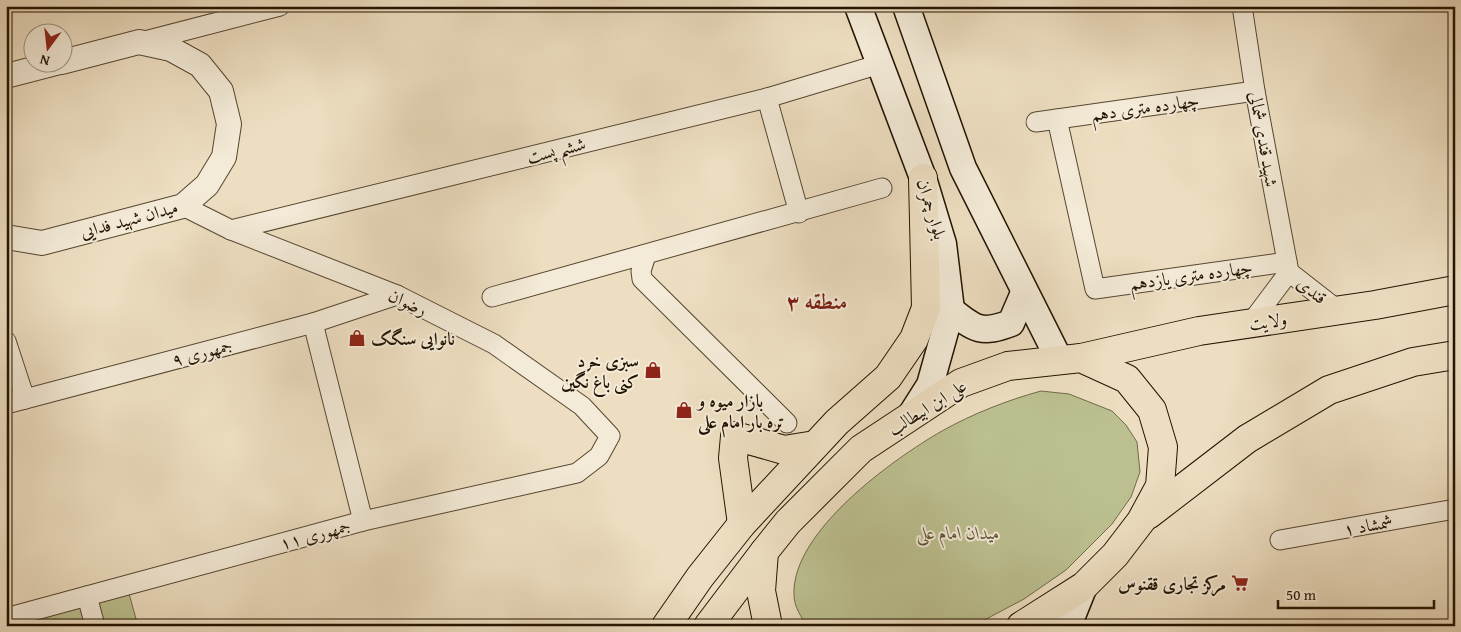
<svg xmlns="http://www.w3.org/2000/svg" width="1461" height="632" font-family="'Gentium Book Plus',Amiri,serif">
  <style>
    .green { fill: #bcc090; stroke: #706a48 }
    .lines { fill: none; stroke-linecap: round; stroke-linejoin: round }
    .minor-casing { stroke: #564630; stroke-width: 21 }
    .tertiary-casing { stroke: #564630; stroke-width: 26 }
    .secondary-casing { stroke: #231300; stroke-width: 29 }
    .primary-casing { stroke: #231300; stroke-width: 30 }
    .minor { stroke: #f3ead7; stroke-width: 19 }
    .tertiary { stroke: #f3ead7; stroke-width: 24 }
    .secondary { stroke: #f3ead7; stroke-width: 26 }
    .primary { stroke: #eddec1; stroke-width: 28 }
    .labels { text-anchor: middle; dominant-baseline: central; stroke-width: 4; stroke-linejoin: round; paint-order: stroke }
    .street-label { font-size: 18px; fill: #231300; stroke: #f3ead7 }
    .poi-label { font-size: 18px; font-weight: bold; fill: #231300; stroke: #f3ead7; text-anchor: start }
    .park-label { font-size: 18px; font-style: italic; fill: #595032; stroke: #f3ead7 }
    .district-label { font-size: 22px; font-weight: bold; fill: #7a1f14; stroke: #f3ead7 }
  </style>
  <rect width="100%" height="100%" fill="#eddec1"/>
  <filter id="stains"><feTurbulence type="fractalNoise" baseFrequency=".004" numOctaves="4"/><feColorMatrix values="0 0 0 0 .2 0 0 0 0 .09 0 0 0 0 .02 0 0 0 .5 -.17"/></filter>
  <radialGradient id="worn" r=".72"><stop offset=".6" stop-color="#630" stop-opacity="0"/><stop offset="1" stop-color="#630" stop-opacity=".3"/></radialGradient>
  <g class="green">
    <path d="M1041,391L1069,394L1112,411L1126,425L1137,442L1140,472L1131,497L1112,524L1066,570L1024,599L973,626H807C801,617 794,606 794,595C791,532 893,459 942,431C972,414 1008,400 1041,391Z"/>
    <polygon points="128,590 138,626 31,626 28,618"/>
  </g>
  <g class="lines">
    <g class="minor-casing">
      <g id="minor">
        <polyline points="1242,6 1255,91 1289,272"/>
        <polyline points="141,42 280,6"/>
        <polyline points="767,98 799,213"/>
        <polyline points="1057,119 1095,289 1287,262"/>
        <polyline points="1036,122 1255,91"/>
        <polyline points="231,230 767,98 880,64"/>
        <polyline points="646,255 641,271 642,279 787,423"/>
        <polyline points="492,297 882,188"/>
        <polyline points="313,323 363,521"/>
        <polyline points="1250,324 1289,272 1339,311"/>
        <polyline points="6,341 25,399"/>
        <polyline points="6,404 313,323 397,295"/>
        <polyline points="1280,540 1455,509"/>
        <polyline points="87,596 95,626"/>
        <polyline points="6,618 363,521 577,473 599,456 610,436 582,406 494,344 397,295 231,230 183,206"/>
      </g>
    </g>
    <g class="tertiary-casing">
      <g id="tertiary">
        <polyline points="6,76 60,62"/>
        <polyline points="6,237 42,243 183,206 207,185 224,157 229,124 221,91 200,65 171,49 139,42 62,62"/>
      </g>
    </g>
    <g class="secondary-casing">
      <g id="secondary">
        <polyline points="858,6 923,178 943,244 951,310 930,385 911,415"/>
        <polyline points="906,6 963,168 1059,359"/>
        <path d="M951,310C975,330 982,334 1011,323L1024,293"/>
        <polyline points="1068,626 1084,586"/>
      </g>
    </g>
    <g class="primary-casing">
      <g id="primary">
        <polyline points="1081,358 1199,331 1375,305 1455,290"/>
        <polyline points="1148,515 1247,439 1329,390 1413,362 1455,355"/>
        <polyline points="742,524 733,458 735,436 784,450 815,445"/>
        <polyline points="666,626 700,577 742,524 837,422 888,377 914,339 926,308 923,178"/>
        <polyline points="708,626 764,552"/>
        <polyline points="768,626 761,591 764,552 788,522 861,449 961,383 1008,366 1081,358 1127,379 1152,410 1163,447 1160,486 1141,521 1115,555 1084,586 1021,626"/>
      </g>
    </g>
    <use href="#minor" class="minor"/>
    <use href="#tertiary" class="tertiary"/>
    <use href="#secondary" class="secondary"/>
    <use href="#primary" class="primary"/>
  </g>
  <defs>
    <g id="shop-bare" transform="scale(1.35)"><path d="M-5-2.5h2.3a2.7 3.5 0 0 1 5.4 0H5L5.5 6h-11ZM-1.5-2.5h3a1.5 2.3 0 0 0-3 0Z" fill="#8f2418" stroke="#f3ead7" stroke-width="2.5" paint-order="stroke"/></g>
    <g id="supermarket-bare" transform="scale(1.35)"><path d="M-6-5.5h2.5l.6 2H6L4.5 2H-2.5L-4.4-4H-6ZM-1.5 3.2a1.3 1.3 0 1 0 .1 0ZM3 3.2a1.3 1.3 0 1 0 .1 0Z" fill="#8f2418" stroke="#f3ead7" stroke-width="2.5" paint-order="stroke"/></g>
  </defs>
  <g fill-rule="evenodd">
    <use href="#shop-bare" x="357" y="338"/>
    <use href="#shop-bare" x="653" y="370"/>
    <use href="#shop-bare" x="684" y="410"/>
    <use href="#supermarket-bare" x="1240" y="583"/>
  </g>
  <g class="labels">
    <g class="street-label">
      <text transform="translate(1145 107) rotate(-8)">چهارده متری دهم</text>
      <text transform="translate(1264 139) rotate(80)">شهید قندی شمالی</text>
      <text transform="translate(556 150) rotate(-14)">ششم پست</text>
      <text transform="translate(932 209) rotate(73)">بلوار چمران</text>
      <text transform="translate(129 219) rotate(-15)">میدان شهید فدایی</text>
      <text transform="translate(1191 275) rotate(-8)">چهارده متری یازدهم</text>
      <text transform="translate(1312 290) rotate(38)">قندی</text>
      <text transform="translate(408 302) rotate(25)">رضوان</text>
      <text transform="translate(1268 321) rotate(-8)">ولایت</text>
      <text transform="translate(202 352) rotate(-15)">جمهوری ۹</text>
      <text transform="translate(927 407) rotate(-32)">علی ابن ابیطالب</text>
      <text transform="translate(1368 525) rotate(-10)">شمشاد ۱</text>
      <text transform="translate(315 534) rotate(-15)">جمهوری ۱۱</text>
    </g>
    <g class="poi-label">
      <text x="371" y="338">نانوایی سنگک</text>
      <text x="639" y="360" text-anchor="end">سبزی خرد<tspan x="639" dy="21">کنی باغ نگین</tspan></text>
      <text x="698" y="400">بازار میوه و<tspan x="698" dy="21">تره بار امام علی</tspan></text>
      <text x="1226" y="583" text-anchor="end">مرکز تجاری ققنوس</text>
    </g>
    <g class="park-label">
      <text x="958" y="532">میدان امام علی</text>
    </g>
    <g class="district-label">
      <text x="817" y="301">منطقه ۳</text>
    </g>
  </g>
  <rect width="1461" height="632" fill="none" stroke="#eddec1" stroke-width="25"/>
  <rect x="8" y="8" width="1446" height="617" fill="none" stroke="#231300" stroke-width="2.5"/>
  <rect x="12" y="12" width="1436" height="607" fill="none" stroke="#231300"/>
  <g transform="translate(48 48) rotate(195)"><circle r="24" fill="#f3ead7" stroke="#a09481"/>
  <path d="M0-4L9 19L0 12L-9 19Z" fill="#8f2418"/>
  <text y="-8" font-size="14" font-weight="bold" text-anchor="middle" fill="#231300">N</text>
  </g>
  <path d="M1278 600v8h156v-8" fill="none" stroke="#231300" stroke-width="2.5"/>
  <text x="1286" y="600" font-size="15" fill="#231300" stroke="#f3ead7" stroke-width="4" paint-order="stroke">50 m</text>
  <rect width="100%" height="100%" filter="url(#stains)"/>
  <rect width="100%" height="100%" fill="url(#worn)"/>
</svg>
